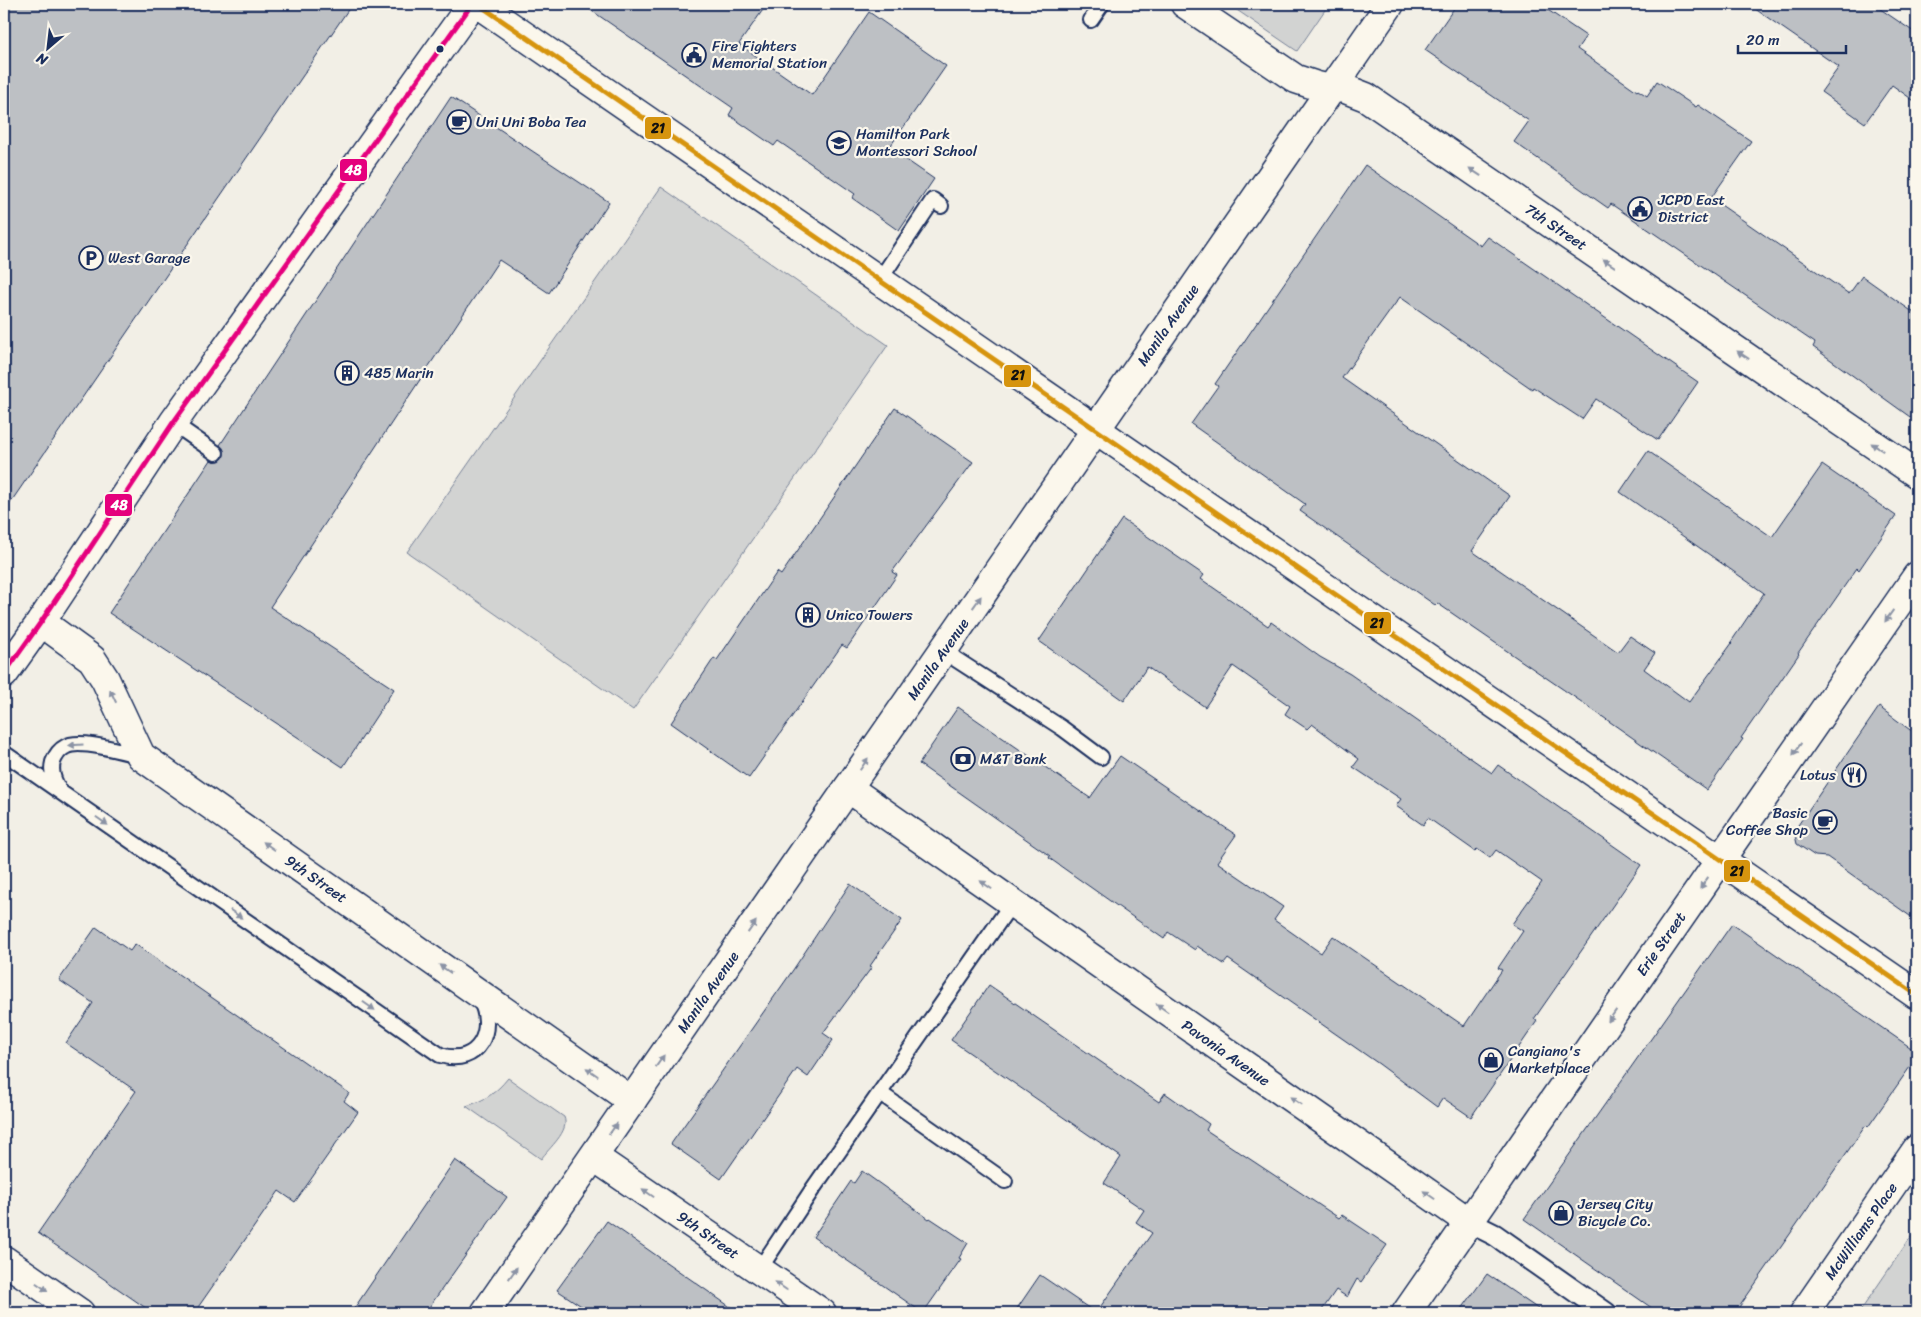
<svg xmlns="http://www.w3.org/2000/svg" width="1921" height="1317" font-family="Sriracha,sans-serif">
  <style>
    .green { fill: #d2d3d2; stroke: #768198 }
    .building { fill: #bdc0c4; stroke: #1b2f5e }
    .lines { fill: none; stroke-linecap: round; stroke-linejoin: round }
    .service-casing { stroke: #1b2f5e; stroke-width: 18 }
    .pedestrian-casing { stroke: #1b2f5e; stroke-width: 24 }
    .minor-casing { stroke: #1b2f5e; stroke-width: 31 }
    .tertiary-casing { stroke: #1b2f5e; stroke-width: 31 }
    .secondary-casing { stroke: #1b2f5e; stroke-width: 31 }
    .service { stroke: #fbf7ec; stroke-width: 14 }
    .pedestrian { stroke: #fbf7ec; stroke-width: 20 }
    .minor { stroke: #fbf7ec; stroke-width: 28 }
    .tertiary { stroke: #fbf7ec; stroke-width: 28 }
    .secondary { stroke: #fbf7ec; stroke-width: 28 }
    .bus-1-casing { stroke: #fbf7ec; stroke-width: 9 }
    .bus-2-casing { stroke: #fbf7ec; stroke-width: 9 }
    .bus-1 { stroke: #d6940e; stroke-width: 5 }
    .bus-2 { stroke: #e5007d; stroke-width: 5 }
    .oneway { fill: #8b93a5 }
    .bus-dot { fill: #1b2f5e; stroke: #fbf7ec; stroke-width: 2 }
    .labels { text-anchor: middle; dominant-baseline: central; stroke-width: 4.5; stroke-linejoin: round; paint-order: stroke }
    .poi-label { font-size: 15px; fill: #1b2f5e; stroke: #fbf7ec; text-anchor: start }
    .street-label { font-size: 15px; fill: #1b2f5e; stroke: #fbf7ec }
    .line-badge { stroke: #fbf7ec; stroke-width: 2 }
    .badge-label { font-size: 14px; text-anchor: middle; font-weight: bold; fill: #fff }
    .pale-badge-label { font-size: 14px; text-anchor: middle; font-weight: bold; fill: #111 }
  </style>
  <rect width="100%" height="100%" fill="#f2efe6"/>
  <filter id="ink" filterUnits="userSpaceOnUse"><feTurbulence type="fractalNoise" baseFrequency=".02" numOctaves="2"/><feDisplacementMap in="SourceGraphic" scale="10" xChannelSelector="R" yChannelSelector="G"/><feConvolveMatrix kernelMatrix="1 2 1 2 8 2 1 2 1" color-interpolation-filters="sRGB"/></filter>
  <g filter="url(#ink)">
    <g class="green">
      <polygon points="1228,4 1329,4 1297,51"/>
      <polygon points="661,187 888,345 633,710 407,552"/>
      <path d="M508,1078L564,1117C570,1131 549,1148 541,1159L466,1106C484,1101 496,1093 508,1078Z"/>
      <polygon points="1917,1228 1917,1313 1859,1313"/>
    </g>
    <g class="building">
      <polygon points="4,4 352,4 4,512"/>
      <polygon points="582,4 767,4 739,44 812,95 869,12 946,66 889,148 934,179 899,231 852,198 855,194 778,141 774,146 729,115 733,108"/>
      <polygon points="1457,4 1539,4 1586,36 1577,49 1637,91 1638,90 1647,96 1657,81 1696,107 1698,105 1751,141 1711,198 1849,294 1862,276 1917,315 1917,422 1813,347 1815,343 1611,204 1608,208 1514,142 1529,121 1425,50"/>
      <polygon points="1748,4 1873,4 1917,34 1917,103 1892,85 1865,123 1821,92 1839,67"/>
      <polygon points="451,97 609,202 549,293 499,260 270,607 394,689 343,767 109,613 211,460 219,461 223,458 224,450 220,445"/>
      <polygon points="1365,165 1481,246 1488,237 1698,382 1658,440 1596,399 1582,419 1533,387 1532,389 1400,297 1342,378 1510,496 1472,551 1618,652 1630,636 1655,653 1644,669 1689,702 1732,643 1731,642 1764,593 1620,492 1648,451 1772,537 1822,465 1896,516 1859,570 1857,568 1798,653 1799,654 1741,738 1743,739 1707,790 1583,703 1437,603 1435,605 1300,511 1305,504 1191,424 1218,386 1215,384"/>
      <polygon points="895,408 973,462 892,572 897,575 847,648 842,645 749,778 671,723 714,658 717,660 777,572 781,575"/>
      <polygon points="1122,519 1204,575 1201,579 1268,626 1271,622 1320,657 1350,674 1492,773 1498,765 1641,865 1534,1019 1537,1021 1471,1117 1443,1098 1437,1107 1379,1064 1228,959 1224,964 1197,946 1195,950 1168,932 1164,939 1049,858 1050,856 919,764 958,707 1090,798 1120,756 1236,835 1217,862 1283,907 1274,920 1321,953 1333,936 1464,1026 1502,970 1498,968 1523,931 1512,924 1542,882 1496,850 1490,858 1477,849 1475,851 1428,818 1423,825 1396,806 1401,799 1353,767 1359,759 1312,724 1307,729 1285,714 1290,706 1233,666 1205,707 1147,667 1124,701 1039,641"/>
      <polygon points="1879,707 1917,735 1917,921 1827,857 1815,856 1797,844 1794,831"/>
      <polygon points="850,884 902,920 870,966 872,967 823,1033 833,1040 808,1077 797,1069 721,1179 671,1144 793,970"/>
      <polygon points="1732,924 1917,1052 1917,1057 1868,1127 1866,1125 1735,1313 1659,1313 1524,1219"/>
      <polygon points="96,927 130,951 135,944 349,1093 344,1101 358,1112 295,1202 279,1191 194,1313 153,1313 38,1233 136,1091 66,1043 93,1003 59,980"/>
      <polygon points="989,985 1159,1102 1165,1093 1209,1124 1206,1130 1339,1218 1342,1215 1387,1245 1361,1282 1357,1279 1347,1297 1336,1290 1320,1313 1096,1313 1152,1233 1136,1222 1144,1210 1104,1183 1121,1157 951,1040"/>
      <polygon points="455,1160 507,1197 425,1313 351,1313"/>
      <polygon points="862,1171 929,1219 930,1218 968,1243 959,1258 961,1259 923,1313 813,1237 851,1181 854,1183"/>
      <polygon points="607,1221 739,1313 592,1313 557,1290"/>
      <polygon points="1487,1274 1544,1313 1459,1313"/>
      <polygon points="1040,1275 1096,1313 1014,1313"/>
    </g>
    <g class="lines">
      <g class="service-casing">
        <g id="service">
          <polyline points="1091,20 1102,4"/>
          <polyline points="879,281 933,200 941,206"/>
          <polyline points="173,423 216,453"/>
          <polyline points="943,651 1062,728 1101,757"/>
          <path d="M4,753L440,1055C479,1067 497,1029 479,998"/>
          <path d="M60,791C54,782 50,773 53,762C55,757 59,750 65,747C79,738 124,752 141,756"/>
          <polyline points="880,1093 1005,1181"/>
          <polyline points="759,1270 812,1190 1012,903"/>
        </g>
      </g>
      <g class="pedestrian-casing">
        <polyline id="pedestrian" points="1469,1222 1495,1235 1606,1313"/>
      </g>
      <g class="minor-casing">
        <g id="minor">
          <polyline points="1185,4 1296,79 1317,86 1331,89 1343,88 1366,97 1917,474"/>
          <polyline points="41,622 92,659 105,679 141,756 632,1101"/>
          <polyline points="848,788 1469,1222"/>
          <polyline points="594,1157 822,1313"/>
          <polyline points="4,1260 80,1313"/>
          <polyline points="1406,1313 1917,576"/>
          <polyline points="1804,1313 1917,1149"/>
        </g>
      </g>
      <g class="tertiary-casing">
        <g id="tertiary">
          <polyline points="478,4 1917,995"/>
          <polyline points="485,1313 1390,4"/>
        </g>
      </g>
      <g class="secondary-casing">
        <polyline id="secondary" points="4,674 41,622 173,423 472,4"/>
      </g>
      <use href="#service" class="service"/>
      <use href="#pedestrian" class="pedestrian"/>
      <use href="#minor" class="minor"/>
      <use href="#tertiary" class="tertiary"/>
      <use href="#secondary" class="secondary"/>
      <g class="bus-1-casing">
        <polyline id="bus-1" points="478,4 1917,995"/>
      </g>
      <g class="bus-2-casing">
        <polyline id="bus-2" points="4,674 41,622 173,423 472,4"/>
      </g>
      <use href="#bus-1" class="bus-1"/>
      <use href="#bus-2" class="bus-2"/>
    </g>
    <defs><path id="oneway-solid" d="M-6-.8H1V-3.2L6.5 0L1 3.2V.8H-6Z" transform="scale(1.25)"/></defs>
    <g class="oneway">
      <use href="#oneway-solid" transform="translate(1475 172) rotate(-146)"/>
      <use href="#oneway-solid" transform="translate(1609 263) rotate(-146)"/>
      <use href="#oneway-solid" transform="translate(1743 355) rotate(-146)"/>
      <use href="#oneway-solid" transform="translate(1877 447) rotate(-146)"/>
      <use href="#oneway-solid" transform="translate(977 602) rotate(-55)"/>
      <use href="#oneway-solid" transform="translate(1889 616) rotate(125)"/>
      <use href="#oneway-solid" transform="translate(113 696) rotate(-115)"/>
      <use href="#oneway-solid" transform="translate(76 745) rotate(177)"/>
      <use href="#oneway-solid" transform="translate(1797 749) rotate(125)"/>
      <use href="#oneway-solid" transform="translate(864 764) rotate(-56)"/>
      <use href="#oneway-solid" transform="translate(102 821) rotate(35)"/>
      <use href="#oneway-solid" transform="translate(269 846) rotate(-145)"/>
      <use href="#oneway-solid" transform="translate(1704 883) rotate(125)"/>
      <use href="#oneway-solid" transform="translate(986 885) rotate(-145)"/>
      <use href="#oneway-solid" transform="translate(236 914) rotate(35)"/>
      <use href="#oneway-solid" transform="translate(752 927) rotate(-55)"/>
      <use href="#oneway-solid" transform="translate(445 969) rotate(-145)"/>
      <use href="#oneway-solid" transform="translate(369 1006) rotate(35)"/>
      <use href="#oneway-solid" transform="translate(1162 1008) rotate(-145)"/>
      <use href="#oneway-solid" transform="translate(1612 1016) rotate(125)"/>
      <use href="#oneway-solid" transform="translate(660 1061) rotate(-55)"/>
      <use href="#oneway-solid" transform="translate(592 1072) rotate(-145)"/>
      <use href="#oneway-solid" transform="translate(1296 1101) rotate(-145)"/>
      <use href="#oneway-solid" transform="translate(613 1129) rotate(-55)"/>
      <use href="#oneway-solid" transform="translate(648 1193) rotate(-145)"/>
      <use href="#oneway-solid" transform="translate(1429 1195) rotate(-145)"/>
      <use href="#oneway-solid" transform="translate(513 1273) rotate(-55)"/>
      <use href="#oneway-solid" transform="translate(781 1286) rotate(-145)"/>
      <use href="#oneway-solid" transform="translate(42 1287) rotate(35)"/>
    </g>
  </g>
  <defs>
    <g id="civic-ring" transform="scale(1.25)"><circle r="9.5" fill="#fbf7ec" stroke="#1b2f5e" stroke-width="1.5"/><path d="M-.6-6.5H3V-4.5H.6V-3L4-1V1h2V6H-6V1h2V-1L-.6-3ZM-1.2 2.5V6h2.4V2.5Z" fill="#1b2f5e"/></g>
    <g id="cafe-ring" transform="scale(1.25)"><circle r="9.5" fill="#fbf7ec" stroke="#1b2f5e" stroke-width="1.5"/><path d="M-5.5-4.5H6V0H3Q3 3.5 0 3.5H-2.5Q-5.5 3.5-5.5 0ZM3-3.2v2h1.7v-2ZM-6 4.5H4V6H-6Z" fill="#1b2f5e"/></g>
    <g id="school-ring" transform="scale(1.25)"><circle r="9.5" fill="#fbf7ec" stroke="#1b2f5e" stroke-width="1.5"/><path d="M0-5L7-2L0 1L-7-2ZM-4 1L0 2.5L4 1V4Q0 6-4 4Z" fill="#1b2f5e"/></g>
    <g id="parking-ring" transform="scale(1.25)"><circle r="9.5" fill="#fbf7ec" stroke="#1b2f5e" stroke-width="1.5"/><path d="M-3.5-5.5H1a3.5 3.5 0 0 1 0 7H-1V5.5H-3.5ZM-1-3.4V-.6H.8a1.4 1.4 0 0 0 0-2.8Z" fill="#1b2f5e"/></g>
    <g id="building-ring" transform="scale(1.25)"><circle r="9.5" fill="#fbf7ec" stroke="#1b2f5e" stroke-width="1.5"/><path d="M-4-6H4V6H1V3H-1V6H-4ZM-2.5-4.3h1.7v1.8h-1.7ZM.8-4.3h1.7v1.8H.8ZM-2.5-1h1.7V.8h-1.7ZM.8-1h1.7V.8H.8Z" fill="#1b2f5e"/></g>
    <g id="bank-ring" transform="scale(1.25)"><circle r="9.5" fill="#fbf7ec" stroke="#1b2f5e" stroke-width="1.5"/><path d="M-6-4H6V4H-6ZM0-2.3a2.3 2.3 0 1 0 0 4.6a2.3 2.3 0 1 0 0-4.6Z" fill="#1b2f5e"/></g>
    <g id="restaurant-ring" transform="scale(1.25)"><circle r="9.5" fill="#fbf7ec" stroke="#1b2f5e" stroke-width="1.5"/><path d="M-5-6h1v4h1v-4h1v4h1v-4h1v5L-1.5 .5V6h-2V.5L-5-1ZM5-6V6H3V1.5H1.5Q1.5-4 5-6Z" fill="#1b2f5e"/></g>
    <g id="shop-ring" transform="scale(1.25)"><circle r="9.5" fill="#fbf7ec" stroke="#1b2f5e" stroke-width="1.5"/><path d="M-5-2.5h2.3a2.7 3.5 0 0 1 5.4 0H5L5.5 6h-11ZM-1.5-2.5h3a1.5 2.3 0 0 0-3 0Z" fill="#1b2f5e"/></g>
  </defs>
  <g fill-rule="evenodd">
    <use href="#civic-ring" x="694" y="55"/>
    <use href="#cafe-ring" x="459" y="122"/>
    <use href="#school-ring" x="839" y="143"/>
    <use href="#civic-ring" x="1640" y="209"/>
    <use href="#parking-ring" x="91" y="258"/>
    <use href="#building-ring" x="347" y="373"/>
    <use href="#building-ring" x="808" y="615"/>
    <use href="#bank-ring" x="963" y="759"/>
    <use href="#restaurant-ring" x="1854" y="775"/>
    <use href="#cafe-ring" x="1825" y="822"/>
    <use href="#shop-ring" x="1491" y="1060"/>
    <use href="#shop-ring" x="1561" y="1213"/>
  </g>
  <circle class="bus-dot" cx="440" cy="49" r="4.5"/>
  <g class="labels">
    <g class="poi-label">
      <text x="712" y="46">Fire Fighters<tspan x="712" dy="17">Memorial Station</tspan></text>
      <text x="476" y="122">Uni Uni Boba Tea</text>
      <text x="856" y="134">Hamilton Park<tspan x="856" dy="17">Montessori School</tspan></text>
      <text x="1658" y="200">JCPD East<tspan x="1658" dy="17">District</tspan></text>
      <text x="108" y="258">West Garage</text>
      <text x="364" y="373">485 Marin</text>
      <text x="826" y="615">Unico Towers</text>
      <text x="980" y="759">M&amp;T Bank</text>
      <text x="1836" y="775" text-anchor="end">Lotus</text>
      <text x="1808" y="813" text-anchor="end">Basic<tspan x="1808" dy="17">Coffee Shop</tspan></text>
      <text x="1508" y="1051">Cangiano's<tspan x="1508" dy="17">Marketplace</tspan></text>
      <text x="1578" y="1204">Jersey City<tspan x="1578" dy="17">Bicycle Co.</tspan></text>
    </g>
    <g class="street-label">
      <text transform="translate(1556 227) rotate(34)">7th Street</text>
      <text transform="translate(1168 325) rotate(-55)">Manila Avenue</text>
      <text transform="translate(938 659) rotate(-55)">Manila Avenue</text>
      <text transform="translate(316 879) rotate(35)">9th Street</text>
      <text transform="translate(1661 944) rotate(-55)">Erie Street</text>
      <text transform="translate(708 992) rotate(-55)">Manila Avenue</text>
      <text transform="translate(1226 1053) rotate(35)">Pavonia Avenue</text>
      <text transform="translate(1861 1231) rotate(-55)">McWilliams Place</text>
      <text transform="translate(708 1235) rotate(35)">9th Street</text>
    </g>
  </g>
  <g class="line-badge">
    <rect x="644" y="116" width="28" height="24" rx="5" fill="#d6940e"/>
    <rect x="339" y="158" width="29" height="24" rx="5" fill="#e5007d"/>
    <rect x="1003" y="364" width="29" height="24" rx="5" fill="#d6940e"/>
    <rect x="104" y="493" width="29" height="24" rx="5" fill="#e5007d"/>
    <rect x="1363" y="611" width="29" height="24" rx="5" fill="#d6940e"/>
    <rect x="1723" y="859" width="28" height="24" rx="5" fill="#d6940e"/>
  </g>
  <g class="badge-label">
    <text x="353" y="175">48</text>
    <text x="119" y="510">48</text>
  </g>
  <g class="pale-badge-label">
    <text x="658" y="133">21</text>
    <text x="1018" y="380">21</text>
    <text x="1377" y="628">21</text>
    <text x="1737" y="876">21</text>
  </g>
  <rect width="1921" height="1317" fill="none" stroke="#fbf7ec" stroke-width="20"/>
  <rect x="10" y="10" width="1901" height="1297" fill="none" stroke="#1b2f5e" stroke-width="2" filter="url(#ink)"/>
  <g transform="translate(48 48) rotate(208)" stroke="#fbf7ec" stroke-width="4" paint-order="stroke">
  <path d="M0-4L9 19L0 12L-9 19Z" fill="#1b2f5e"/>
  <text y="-8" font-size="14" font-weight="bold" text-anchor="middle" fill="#1b2f5e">N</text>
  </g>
  <path d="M1738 45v8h108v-8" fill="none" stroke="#1b2f5e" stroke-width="2.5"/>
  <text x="1746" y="45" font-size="15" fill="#1b2f5e" stroke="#fbf7ec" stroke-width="4" paint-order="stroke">20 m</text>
</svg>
